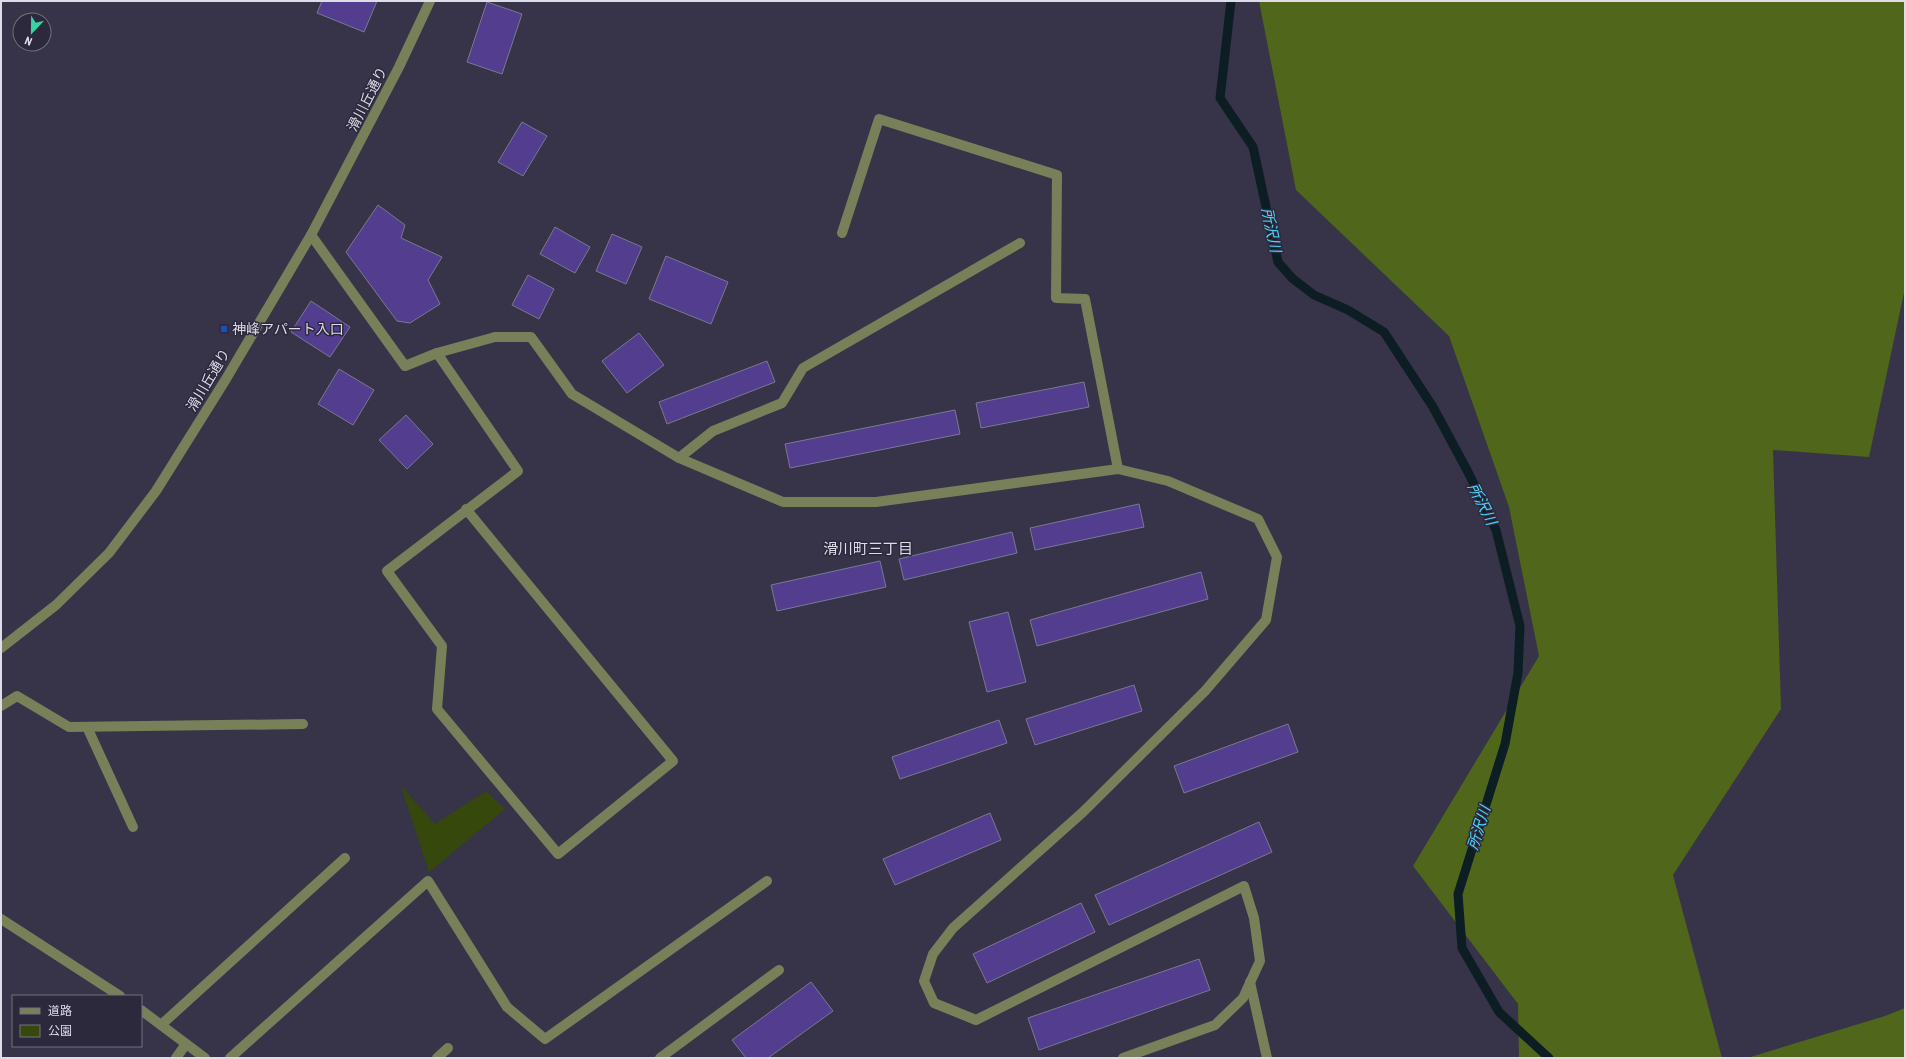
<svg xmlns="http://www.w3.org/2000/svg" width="1906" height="1059" font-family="'Roboto Condensed','Noto Sans JP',sans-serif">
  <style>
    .green { fill: #36480c }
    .forest { fill: #4f661b }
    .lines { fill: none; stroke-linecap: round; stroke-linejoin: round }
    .stream { stroke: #0c1d23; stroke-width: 9 }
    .building { fill: #533d8e; stroke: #7c7890 }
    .minor { stroke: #778058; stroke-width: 10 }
    .transit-dot { fill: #1a4fb4; stroke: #2d293d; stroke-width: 1.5 }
    .labels { text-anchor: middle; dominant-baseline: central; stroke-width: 3; stroke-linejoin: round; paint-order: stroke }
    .street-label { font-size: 14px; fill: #dedce9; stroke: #2d293d }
    .poi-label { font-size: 14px; fill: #dedce9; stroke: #2d293d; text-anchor: start }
    .water-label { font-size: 15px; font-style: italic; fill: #4cd3fb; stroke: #2d293d }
    .neighbourhood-label { font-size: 15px; fill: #dedce9; stroke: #2d293d }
  </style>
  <rect width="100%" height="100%" fill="#373348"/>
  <polygon class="green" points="401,786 435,824 486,791 505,809 429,872"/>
  <g class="forest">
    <polygon points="1259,1 1905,1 1905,288 1869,457 1773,450 1781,709 1673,875 1722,1058 1519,1058 1518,1004 1413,866 1539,656 1509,507 1449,336 1296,190"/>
    <polygon points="1905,1008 1905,1058 1747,1058 1885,1016"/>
  </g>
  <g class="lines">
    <polyline class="stream" points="1231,1 1220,98 1253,147 1278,262 1292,278 1314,295 1348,310 1384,332 1433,407 1468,472 1496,530 1520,626 1518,673 1505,744 1458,894 1462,948 1499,1012 1549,1058"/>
  </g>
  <g class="building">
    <polygon points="322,1 377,1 364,32 317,13"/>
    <polygon points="487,2 522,14 502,74 467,62"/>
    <polygon points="522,122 547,136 523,176 498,162"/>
    <polygon points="378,205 405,225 401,238 442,257 428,280 440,304 410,323 397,321 346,252"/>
    <polygon points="555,227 590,247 575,273 540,254"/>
    <polygon points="612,234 642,247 626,284 596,271"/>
    <polygon points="666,256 728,282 711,324 649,299"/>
    <polygon points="528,275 554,289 539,319 512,305"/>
    <polygon points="311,301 350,327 330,357 291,332"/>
    <polygon points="639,333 664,365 627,393 602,361"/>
    <polygon points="767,361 775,382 667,424 659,402"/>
    <polygon points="339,369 374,390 353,425 318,404"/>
    <polygon points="1084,382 1089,407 981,428 976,403"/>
    <polygon points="955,410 960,434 790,468 785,444"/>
    <polygon points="406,415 433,444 407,469 379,440"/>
    <polygon points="1139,504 1144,527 1035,550 1030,528"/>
    <polygon points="1012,532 1017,553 904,580 899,559"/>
    <polygon points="880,561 886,587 777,611 771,585"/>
    <polygon points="1201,572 1208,599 1037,646 1030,620"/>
    <polygon points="1008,612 1026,682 987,692 969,622"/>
    <polygon points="1134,685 1142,711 1035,745 1026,719"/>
    <polygon points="999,720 1007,743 900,779 892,757"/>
    <polygon points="1288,724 1298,752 1184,793 1174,766"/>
    <polygon points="990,813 1001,840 895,885 883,859"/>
    <polygon points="1259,822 1272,852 1109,925 1095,895"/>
    <polygon points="1081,903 1095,932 987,983 973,954"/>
    <polygon points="1199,959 1210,990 1039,1050 1028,1018"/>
    <polygon points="811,982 833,1011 768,1058 746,1058 732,1040"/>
  </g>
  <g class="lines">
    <g class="minor">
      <polyline points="842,233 879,119 1057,175 1056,298 1085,299 1118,469"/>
      <polyline points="311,235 405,366 437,353 518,471 387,571 442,646 437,709 558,854 673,761 466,509"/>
      <polyline points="437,353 495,337 531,337 572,394 679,458 783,502 876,502 1118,469 1168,481 1258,519 1277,557 1266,620 1205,691 1083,812 953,928 933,954 924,981 934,1003 976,1020 1244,886 1254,918 1260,961 1243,998 1215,1025 1123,1058"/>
      <polyline points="679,458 713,431 782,403 803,368 1020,243"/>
      <polyline points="1,648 56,605 109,553 156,491 226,379 311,235 399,67 430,1"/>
      <polyline points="1,706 17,696 69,727 303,724"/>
      <polyline points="87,727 133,827"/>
      <polyline points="1,919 120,996"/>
      <polyline points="1250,982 1267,1058"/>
      <polyline points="141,1010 205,1058"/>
      <polyline points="161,1025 345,858"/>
      <polyline points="176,1058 186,1044"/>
      <polyline points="230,1058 428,881 507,1007 545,1039 767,881"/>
      <polyline points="437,1058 448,1048"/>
      <polyline points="660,1058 779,970"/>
    </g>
  </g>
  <rect class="transit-dot" x="220" y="325" width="8" height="8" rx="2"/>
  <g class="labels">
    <g class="street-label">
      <text transform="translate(367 99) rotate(-63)">滑川丘通り</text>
      <text transform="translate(208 380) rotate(-59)">滑川丘通り</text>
    </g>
    <g class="poi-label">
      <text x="232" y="329">神峰アパート入口</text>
    </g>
    <g class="water-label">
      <text transform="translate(1271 230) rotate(78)">所沢川</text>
      <text transform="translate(1482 504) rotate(63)">所沢川</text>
      <text transform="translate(1479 828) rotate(-73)">所沢川</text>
    </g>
    <g class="neighbourhood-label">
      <text x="868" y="549">滑川町三丁目</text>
    </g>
  </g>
  <rect width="1906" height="1059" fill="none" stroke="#dedce9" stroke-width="4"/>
  <rect x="12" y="995" width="130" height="52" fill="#2d293d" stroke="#747182"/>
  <rect x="20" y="1008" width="20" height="6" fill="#778058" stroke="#747182"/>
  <text x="48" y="1015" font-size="12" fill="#dedce9">道路</text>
  <rect x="20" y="1025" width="20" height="12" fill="#36480c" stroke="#747182"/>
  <text x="48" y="1035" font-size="12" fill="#dedce9">公園</text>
  <g transform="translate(32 32) rotate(202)"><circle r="19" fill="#2d293d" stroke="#747182"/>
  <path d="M0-3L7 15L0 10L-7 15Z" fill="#38d4a6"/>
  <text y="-6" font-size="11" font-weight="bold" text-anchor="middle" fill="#dedce9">N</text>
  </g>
</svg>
